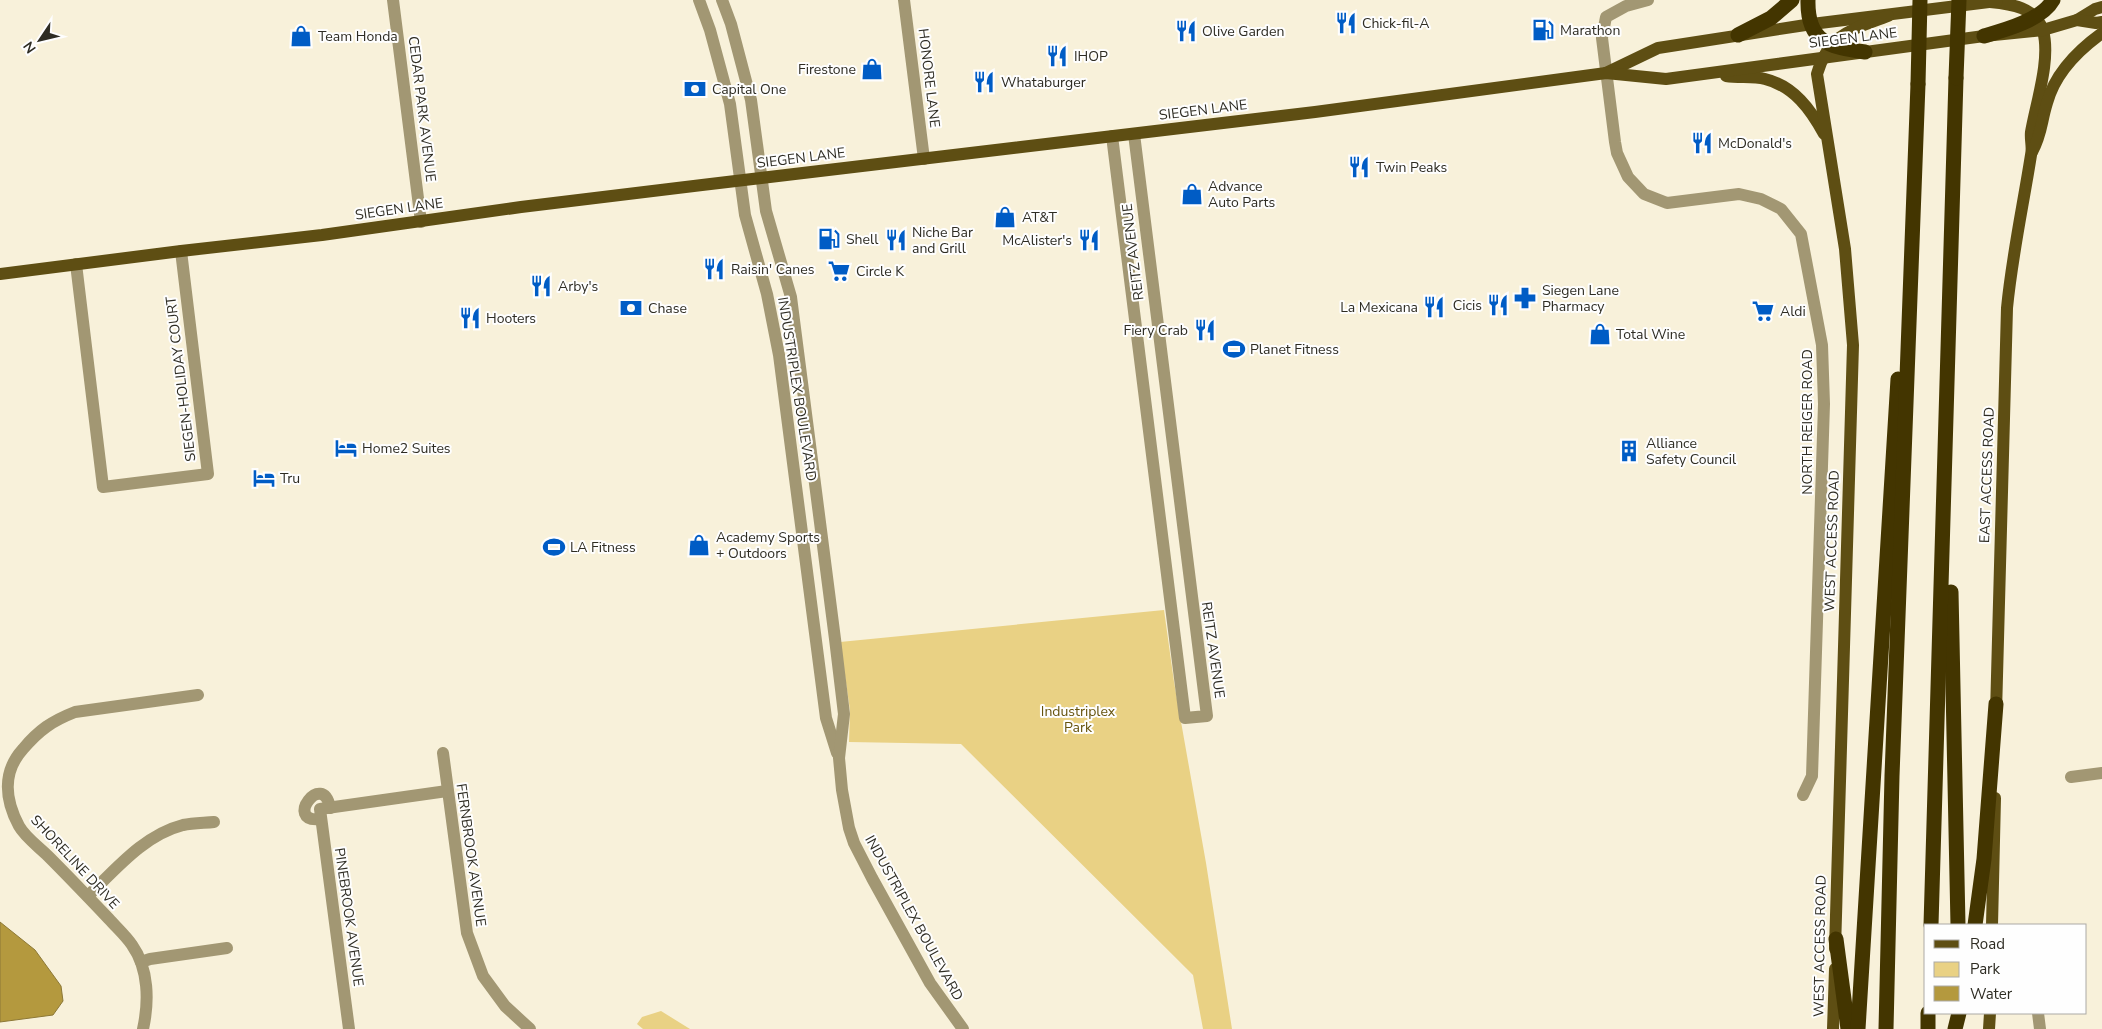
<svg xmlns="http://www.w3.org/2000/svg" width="2102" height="1029" font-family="'Nunito Sans',sans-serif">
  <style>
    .green { fill: #e9d184 }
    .water { fill: #b4993e; stroke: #8c7836 }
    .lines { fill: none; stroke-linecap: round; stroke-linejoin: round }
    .minor { stroke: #a29773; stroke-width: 12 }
    .major { stroke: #5e4e13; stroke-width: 12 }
    .highway { stroke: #433500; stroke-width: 15 }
    .highway-bridge { stroke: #433500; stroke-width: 15 }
    .labels { text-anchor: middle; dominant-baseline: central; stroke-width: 4; stroke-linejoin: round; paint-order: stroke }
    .poi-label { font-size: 14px; fill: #2e2c23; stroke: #fefefe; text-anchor: start }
    .street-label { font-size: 14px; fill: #2e2c23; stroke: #fefefe }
    .park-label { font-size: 14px; fill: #66530d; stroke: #fefefe }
  </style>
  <rect width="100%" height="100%" fill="#f8f1da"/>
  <g class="green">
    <polygon points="1164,610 1174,682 1206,863 1232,1029 1203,1029 1193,975 961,744 849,742 850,710 840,642"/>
    <polygon points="661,1011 690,1029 643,1029 637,1024 642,1017"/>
  </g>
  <polygon class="water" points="0,922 35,950 61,986 63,1001 53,1015 0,1022"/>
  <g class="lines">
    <g class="minor">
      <polyline points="393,0 421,222"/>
      <polyline points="699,0 710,30 730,104 745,215 767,294 779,355 826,718 837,753"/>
      <polyline points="722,0 731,24 751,100 766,211 791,297 835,639 844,714 839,758 842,790 849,828 854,843 872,878 930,983 963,1029"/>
      <polyline points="904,0 924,159"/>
      <polyline points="1648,0 1626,6 1606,17 1602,38 1615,142 1617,153 1628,177 1644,194 1667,203 1739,194 1761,199 1781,209 1801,234 1822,345 1824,404 1812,776 1803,795"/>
      <polyline points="1112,136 1185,718 1207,716 1134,134"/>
      <polyline points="76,264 103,487 208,474 181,251"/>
      <polyline points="443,753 467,933 483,976 505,1006 530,1029"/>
      <polyline points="2071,777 2102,773"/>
      <path d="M320,819C283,823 323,769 330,808"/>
      <path d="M88,896C116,869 144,835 183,825C193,823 204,823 214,822"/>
      <polyline points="141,962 150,959 227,948"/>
      <polyline points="2038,1013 2040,1029"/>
      <path d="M143,1029C149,1002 149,969 132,945C126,936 116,927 109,919C89,898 69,877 48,856C39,847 25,837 19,826C5,800 2,772 23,749C39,730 52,721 75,712L198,695"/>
      <polyline points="349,1029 320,809 447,791"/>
    </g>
    <g class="major">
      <path d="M1990,2C2011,4 2036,7 2043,31C2051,59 2036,103 2031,132C2030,140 2033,147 2031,155C2023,206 2012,256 2007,308L1996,713"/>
      <polyline points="2077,20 2095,9 2102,7"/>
      <polyline points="1606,73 1658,48 1812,24 1997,1"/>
      <path d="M1726,76C1739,78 1753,76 1765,79C1794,86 1811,110 1824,134"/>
      <path d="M2032,152C2042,134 2041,122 2047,103C2055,73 2077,51 2102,33"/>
      <polyline points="0,274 181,251 322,235 521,207 702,185 1315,112 1606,73 1666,79 1984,36 2043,30 2077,20 2096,23 2102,22"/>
      <polyline points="1992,925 1995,798"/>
      <path d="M1835,949L1853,345L1845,249L1817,74C1829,33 1852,30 1888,16"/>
      <polyline points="1833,1029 1835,969"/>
      <polyline points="1989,1029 1990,1013"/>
    </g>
    <g class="highway">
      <path d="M1808,0C1807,43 1830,47 1865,52"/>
      <polyline points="1738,35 1771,18 1792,0"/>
      <path d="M1984,36C2005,30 2042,20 2053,0"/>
      <polyline points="1951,592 1958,925"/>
      <polyline points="1931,925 1956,78"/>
      <polyline points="1975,925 1984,859 1996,704"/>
      <polyline points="1836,939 1848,1029"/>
      <polyline points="1858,1029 1898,379"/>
      <polyline points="1886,1029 1892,776 1918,84"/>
      <polyline points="1928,1029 1928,1013"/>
      <polyline points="1955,1029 1959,1013"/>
    </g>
    <g class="highway-bridge">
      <polyline points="1956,78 1959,0"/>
      <polyline points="1918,84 1920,0"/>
    </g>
  </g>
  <defs>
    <g id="restaurant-bare" transform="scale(1.725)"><path d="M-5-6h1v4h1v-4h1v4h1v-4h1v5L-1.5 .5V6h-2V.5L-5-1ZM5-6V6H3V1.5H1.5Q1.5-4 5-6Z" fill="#005cc5" stroke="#fefefe" stroke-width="2.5" paint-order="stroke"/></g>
    <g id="fuel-bare" transform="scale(1.725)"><path d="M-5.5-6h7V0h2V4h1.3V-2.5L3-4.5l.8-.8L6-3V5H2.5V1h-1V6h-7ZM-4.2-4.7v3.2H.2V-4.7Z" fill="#005cc5" stroke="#fefefe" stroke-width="2.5" paint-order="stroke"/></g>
    <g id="shop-bare" transform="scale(1.725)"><path d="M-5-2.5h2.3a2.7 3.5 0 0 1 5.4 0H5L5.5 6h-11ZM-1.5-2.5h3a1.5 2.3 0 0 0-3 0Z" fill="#005cc5" stroke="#fefefe" stroke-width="2.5" paint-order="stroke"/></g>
    <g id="bank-bare" transform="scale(1.725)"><path d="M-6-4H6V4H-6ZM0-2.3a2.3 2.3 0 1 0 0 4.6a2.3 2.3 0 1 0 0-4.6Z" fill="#005cc5" stroke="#fefefe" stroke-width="2.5" paint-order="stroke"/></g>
    <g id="supermarket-bare" transform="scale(1.725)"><path d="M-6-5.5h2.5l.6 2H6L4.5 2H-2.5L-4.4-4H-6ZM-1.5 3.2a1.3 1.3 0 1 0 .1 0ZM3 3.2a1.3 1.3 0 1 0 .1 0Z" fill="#005cc5" stroke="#fefefe" stroke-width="2.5" paint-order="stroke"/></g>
    <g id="pharmacy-bare" transform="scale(1.725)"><path d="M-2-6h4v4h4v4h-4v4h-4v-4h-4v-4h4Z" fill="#005cc5" stroke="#fefefe" stroke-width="2.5" paint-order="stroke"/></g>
    <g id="stadium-bare" transform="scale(1.725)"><path d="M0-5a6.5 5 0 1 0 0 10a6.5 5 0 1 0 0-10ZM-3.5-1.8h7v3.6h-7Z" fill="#005cc5" stroke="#fefefe" stroke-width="2.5" paint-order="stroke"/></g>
    <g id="hotel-bare" transform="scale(1.725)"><path d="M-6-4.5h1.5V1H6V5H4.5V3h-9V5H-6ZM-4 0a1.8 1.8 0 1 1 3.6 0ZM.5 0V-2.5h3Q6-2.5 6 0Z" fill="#005cc5" stroke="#fefefe" stroke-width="2.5" paint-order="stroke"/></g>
    <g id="building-bare" transform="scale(1.725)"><path d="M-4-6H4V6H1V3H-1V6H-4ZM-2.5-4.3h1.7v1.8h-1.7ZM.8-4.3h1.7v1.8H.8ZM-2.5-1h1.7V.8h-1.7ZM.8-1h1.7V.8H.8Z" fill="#005cc5" stroke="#fefefe" stroke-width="2.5" paint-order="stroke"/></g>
  </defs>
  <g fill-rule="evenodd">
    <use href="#restaurant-bare" x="1346" y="23"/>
    <use href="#fuel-bare" x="1543" y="30"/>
    <use href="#restaurant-bare" x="1186" y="31"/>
    <use href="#shop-bare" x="301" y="36"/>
    <use href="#restaurant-bare" x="1057" y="56"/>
    <use href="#shop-bare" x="872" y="69"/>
    <use href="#restaurant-bare" x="984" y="82"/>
    <use href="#bank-bare" x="695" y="89"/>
    <use href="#restaurant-bare" x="1702" y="143"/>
    <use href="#restaurant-bare" x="1359" y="167"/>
    <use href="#shop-bare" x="1192" y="194"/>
    <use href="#shop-bare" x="1005" y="217"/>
    <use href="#fuel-bare" x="829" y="239"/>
    <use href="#restaurant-bare" x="896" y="240"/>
    <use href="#restaurant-bare" x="1089" y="240"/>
    <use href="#restaurant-bare" x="714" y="269"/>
    <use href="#supermarket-bare" x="839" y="271"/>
    <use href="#restaurant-bare" x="541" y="286"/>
    <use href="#pharmacy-bare" x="1525" y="298"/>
    <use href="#restaurant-bare" x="1498" y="305"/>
    <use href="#restaurant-bare" x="1434" y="307"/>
    <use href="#bank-bare" x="631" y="308"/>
    <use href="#supermarket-bare" x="1763" y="311"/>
    <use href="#restaurant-bare" x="470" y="318"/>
    <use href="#restaurant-bare" x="1205" y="330"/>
    <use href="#shop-bare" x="1600" y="334"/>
    <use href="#stadium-bare" x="1234" y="349"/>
    <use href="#hotel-bare" x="346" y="448"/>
    <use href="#building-bare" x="1629" y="451"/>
    <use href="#hotel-bare" x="264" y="478"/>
    <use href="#shop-bare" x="699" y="545"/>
    <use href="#stadium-bare" x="554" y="547"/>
  </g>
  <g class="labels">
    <g class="poi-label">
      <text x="1362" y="23">Chick-fil-A</text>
      <text x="1560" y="30">Marathon</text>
      <text x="1202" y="31">Olive Garden</text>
      <text x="318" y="36">Team Honda</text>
      <text x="1074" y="56">IHOP</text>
      <text x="856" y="69" text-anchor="end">Firestone</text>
      <text x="1001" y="82">Whataburger</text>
      <text x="712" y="89">Capital One</text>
      <text x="1718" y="143">McDonald's</text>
      <text x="1376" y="167">Twin Peaks</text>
      <text x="1208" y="186">Advance<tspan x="1208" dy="16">Auto Parts</tspan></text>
      <text x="1022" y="217">AT&amp;T</text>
      <text x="912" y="232">Niche Bar<tspan x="912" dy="16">and Grill</tspan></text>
      <text x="846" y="239">Shell</text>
      <text x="1072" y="240" text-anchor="end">McAlister's</text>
      <text x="731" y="269">Raisin' Canes</text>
      <text x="856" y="271">Circle K</text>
      <text x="558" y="286">Arby's</text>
      <text x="1542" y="290">Siegen Lane<tspan x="1542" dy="16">Pharmacy</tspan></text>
      <text x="1482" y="305" text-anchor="end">Cicis</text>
      <text x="1418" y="307" text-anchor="end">La Mexicana</text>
      <text x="648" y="308">Chase</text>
      <text x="1780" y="311">Aldi</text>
      <text x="486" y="318">Hooters</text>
      <text x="1188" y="330" text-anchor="end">Fiery Crab</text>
      <text x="1616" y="334">Total Wine</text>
      <text x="1250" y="349">Planet Fitness</text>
      <text x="1646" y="443">Alliance<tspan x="1646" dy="16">Safety Council</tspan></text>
      <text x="362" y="448">Home2 Suites</text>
      <text x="280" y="478">Tru</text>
      <text x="716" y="537">Academy Sports<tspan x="716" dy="16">+ Outdoors</tspan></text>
      <text x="570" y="547">LA Fitness</text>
    </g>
    <g class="street-label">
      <text transform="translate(1853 38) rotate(-7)">SIEGEN LANE</text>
      <text transform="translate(929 78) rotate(83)">HONORE LANE</text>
      <text transform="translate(422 109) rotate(83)">CEDAR PARK AVENUE</text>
      <text transform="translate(1203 110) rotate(-7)">SIEGEN LANE</text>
      <text transform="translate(801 158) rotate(-7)">SIEGEN LANE</text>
      <text transform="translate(399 209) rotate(-8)">SIEGEN LANE</text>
      <text transform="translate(1133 252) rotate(-97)">REITZ AVENUE</text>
      <text transform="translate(181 379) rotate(-97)">SIEGEN-HOLIDAY COURT</text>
      <text transform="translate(797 389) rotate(81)">INDUSTRIPLEX BOULEVARD</text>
      <text transform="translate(1807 422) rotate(-90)">NORTH REIGER ROAD</text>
      <text transform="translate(1987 475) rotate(-88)">EAST ACCESS ROAD</text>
      <text transform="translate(1832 541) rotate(-88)">WEST ACCESS ROAD</text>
      <text transform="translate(1213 650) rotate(82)">REITZ AVENUE</text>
      <text transform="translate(471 855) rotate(82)">FERNBROOK AVENUE</text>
      <text transform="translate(75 862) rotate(47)">SHORELINE DRIVE</text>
      <text transform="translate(349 917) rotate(82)">PINEBROOK AVENUE</text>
      <text transform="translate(914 918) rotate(61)">INDUSTRIPLEX BOULEVARD</text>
      <text transform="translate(1820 946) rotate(-89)">WEST ACCESS ROAD</text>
    </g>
    <g class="park-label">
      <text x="1078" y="711">Industriplex<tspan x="1078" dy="16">Park</tspan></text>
    </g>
  </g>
  <rect x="1924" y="924" width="162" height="90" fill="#fefefe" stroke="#abaaa6"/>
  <rect x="1934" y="940" width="25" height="8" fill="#5e4e13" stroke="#abaaa6"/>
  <text x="1970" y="949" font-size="15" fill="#2e2c23">Road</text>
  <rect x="1934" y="962" width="25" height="15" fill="#e9d184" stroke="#abaaa6"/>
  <text x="1970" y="974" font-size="15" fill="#2e2c23">Park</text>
  <rect x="1934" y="986" width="25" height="15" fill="#b4993e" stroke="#abaaa6"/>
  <text x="1970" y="999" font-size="15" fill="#2e2c23">Water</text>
  <g transform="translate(40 40) rotate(235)" stroke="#fefefe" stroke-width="4" paint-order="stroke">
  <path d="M0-4L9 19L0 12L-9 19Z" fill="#2e2c23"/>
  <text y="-8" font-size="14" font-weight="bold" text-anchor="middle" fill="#2e2c23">N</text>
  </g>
</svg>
